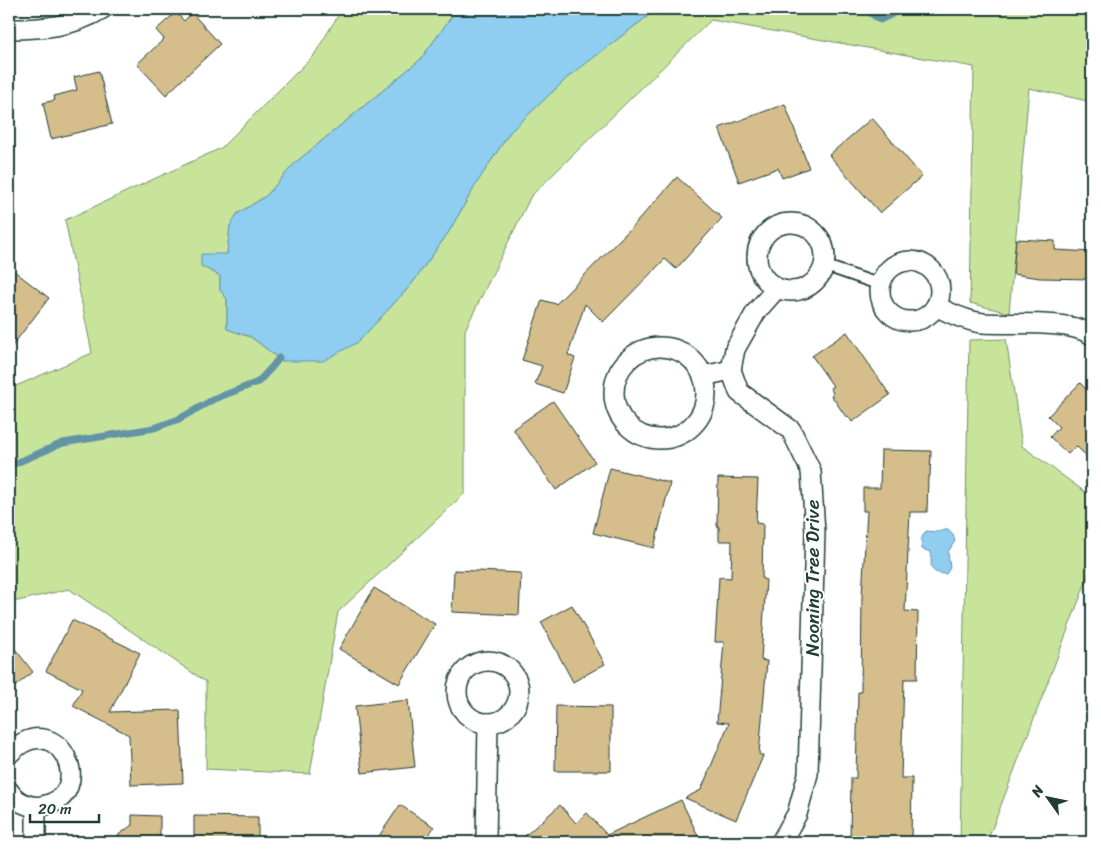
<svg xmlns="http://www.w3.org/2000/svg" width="1101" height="851" font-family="Sriracha,sans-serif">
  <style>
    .green { fill: #c8e49b; stroke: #749068 }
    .water { fill: #8fcef0; stroke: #6294a5 }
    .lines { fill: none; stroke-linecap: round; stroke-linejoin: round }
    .stream { stroke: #6294a5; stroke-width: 7 }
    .building { fill: #d5bd8c; stroke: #1f3d34 }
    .service-casing { stroke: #1f3d34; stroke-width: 14 }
    .minor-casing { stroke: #1f3d34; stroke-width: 22 }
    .service { stroke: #fff; stroke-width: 10 }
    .minor { stroke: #fff; stroke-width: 19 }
    .labels { text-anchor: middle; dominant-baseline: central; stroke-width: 4; stroke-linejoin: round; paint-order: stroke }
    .street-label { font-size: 19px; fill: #1f3d34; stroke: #fff }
  </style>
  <rect width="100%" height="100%" fill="#fff"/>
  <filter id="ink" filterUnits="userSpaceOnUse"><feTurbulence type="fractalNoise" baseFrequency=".02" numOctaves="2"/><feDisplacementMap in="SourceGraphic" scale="10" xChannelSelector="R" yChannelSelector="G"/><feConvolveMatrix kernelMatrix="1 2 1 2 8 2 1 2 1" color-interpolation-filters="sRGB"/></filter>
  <g filter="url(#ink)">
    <g class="green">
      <polygon points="342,9 457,9 421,59 295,163 266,196 237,214 230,226 227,254 201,266 220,275 220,290 227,299 227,329 251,337 282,361 358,342 411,285 448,233 478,181 510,132 567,78 657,9 1092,9 1092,102 1029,88 1009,313 970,303 974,67 711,20 531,196 465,330 465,493 338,612 310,774 206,769 206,682 69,589 9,603 9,389 92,353 65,220 221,148 314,55"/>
      <polygon points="1006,339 1022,446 1092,497 1092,566 987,842 960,842 969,340"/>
    </g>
    <g class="water">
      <polygon points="457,9 657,9 567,78 510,132 478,181 448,233 411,285 358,342 323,361 282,361 251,337 227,329 227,299 220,290 220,276 201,266 201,254 227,254 230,226 237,214 266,196 295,163 421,59"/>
      <path d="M944,530H948L953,535L955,541L948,552L950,568L946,574C927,573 932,566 931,552L922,549L921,539L926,531L938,532Z"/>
    </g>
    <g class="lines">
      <g class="stream">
        <polyline points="865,9 880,20 892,14 894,9"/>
        <polyline points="9,466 63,443 154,428 179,419 214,399 258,382 272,367 279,358"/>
      </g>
    </g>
    <g class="building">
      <polygon points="176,12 184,21 192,13 220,44 166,95 137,64 164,39 156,30"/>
      <polygon points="99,71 112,124 51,139 43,103 55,100 54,96 77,90 74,77"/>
      <polygon points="785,104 809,168 782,178 778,168 739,182 719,128"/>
      <polygon points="872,118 922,176 880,213 829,155"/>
      <polygon points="677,177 722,218 676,269 665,259 603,322 585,304 568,355 575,358 563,393 535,384 542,366 522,360 542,300 556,304 634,225"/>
      <polygon points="1016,239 1055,241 1055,250 1092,252 1092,279 1040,278 1013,274"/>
      <polygon points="9,267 49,298 9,350"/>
      <polygon points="847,332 890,395 852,422 848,416 846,417 831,395 833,393 830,388 833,386 812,356"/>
      <polygon points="1080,383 1092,395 1092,461 1076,446 1068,454 1050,437 1059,427 1048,416"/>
      <polygon points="553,401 595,462 556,490 513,429"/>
      <polygon points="881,450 931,451 930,476 928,477 927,512 910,512 905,611 918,612 917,679 904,679 901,778 912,778 911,842 850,842 851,778 856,778 858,692 861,692 862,595 867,511 863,511 863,488 880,488"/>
      <polygon points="610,468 670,483 654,548 593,533"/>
      <polygon points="718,478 758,479 756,523 763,524 762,579 766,580 761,660 767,661 759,754 763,756 736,820 685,798 701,790 729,723 717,722 724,642 715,642 719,577 731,578 732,541 719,541 719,527 717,526"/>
      <polygon points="454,570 521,573 519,615 452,612"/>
      <polygon points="374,588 435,624 399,684 339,649"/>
      <polygon points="572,605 605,664 573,682 541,622"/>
      <polygon points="72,620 140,653 110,712 180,710 183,783 131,785 129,735 73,706 82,689 46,671"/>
      <polygon points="9,641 33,672 9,691"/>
      <polygon points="408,700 415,767 362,773 355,706"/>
      <polygon points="556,706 611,707 611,771 555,771"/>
      <polygon points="681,800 701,842 518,842 560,805 576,823 587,813 607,835"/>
      <polygon points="400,805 434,827 424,842 375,842"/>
      <polygon points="132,815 160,816 160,842 109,842 132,825"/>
      <polygon points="194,816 258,817 258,842 194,842"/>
    </g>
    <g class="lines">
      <g class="service-casing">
        <polyline id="service" points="823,265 881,285"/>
      </g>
      <g class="minor-casing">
        <g id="minor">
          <path d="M9,29C43,29 72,27 102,9"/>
          <circle cx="791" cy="257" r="34"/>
          <circle cx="910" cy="291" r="30"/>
          <path d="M936,306C951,314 966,321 983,323C1012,325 1068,319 1092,335"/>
          <circle cx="660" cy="393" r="46"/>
          <polyline points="731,370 735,349 756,312 777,288"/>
          <polyline points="703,376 731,370 739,392 791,430 811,471 815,532 808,774 797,814 781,842"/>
          <circle cx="488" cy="692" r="31"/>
          <path d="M9,754C58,702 100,796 42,806C29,808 16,802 9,791"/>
          <polyline points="36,842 36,807"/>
          <polyline points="486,842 488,723"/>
        </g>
      </g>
      <use href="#service" class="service"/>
      <use href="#minor" class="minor"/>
    </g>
  </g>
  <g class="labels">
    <g class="street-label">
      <text transform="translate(812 578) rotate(-90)">Nooning Tree Drive</text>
    </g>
  </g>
  <rect width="1101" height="851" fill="none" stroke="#fff" stroke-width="30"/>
  <rect x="15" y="15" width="1071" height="821" fill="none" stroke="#1f3d34" stroke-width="2" filter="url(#ink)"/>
  <g transform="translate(1048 798) rotate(303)" stroke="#ffffff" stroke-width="4" paint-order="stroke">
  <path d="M0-4L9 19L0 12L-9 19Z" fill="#1f3d34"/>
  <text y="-8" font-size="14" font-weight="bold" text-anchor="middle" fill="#1f3d34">N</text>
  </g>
  <path d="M30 814v8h69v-8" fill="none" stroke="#1f3d34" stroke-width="2.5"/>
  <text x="38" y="814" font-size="15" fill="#1f3d34" stroke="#ffffff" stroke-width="4" paint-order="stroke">20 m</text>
</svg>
